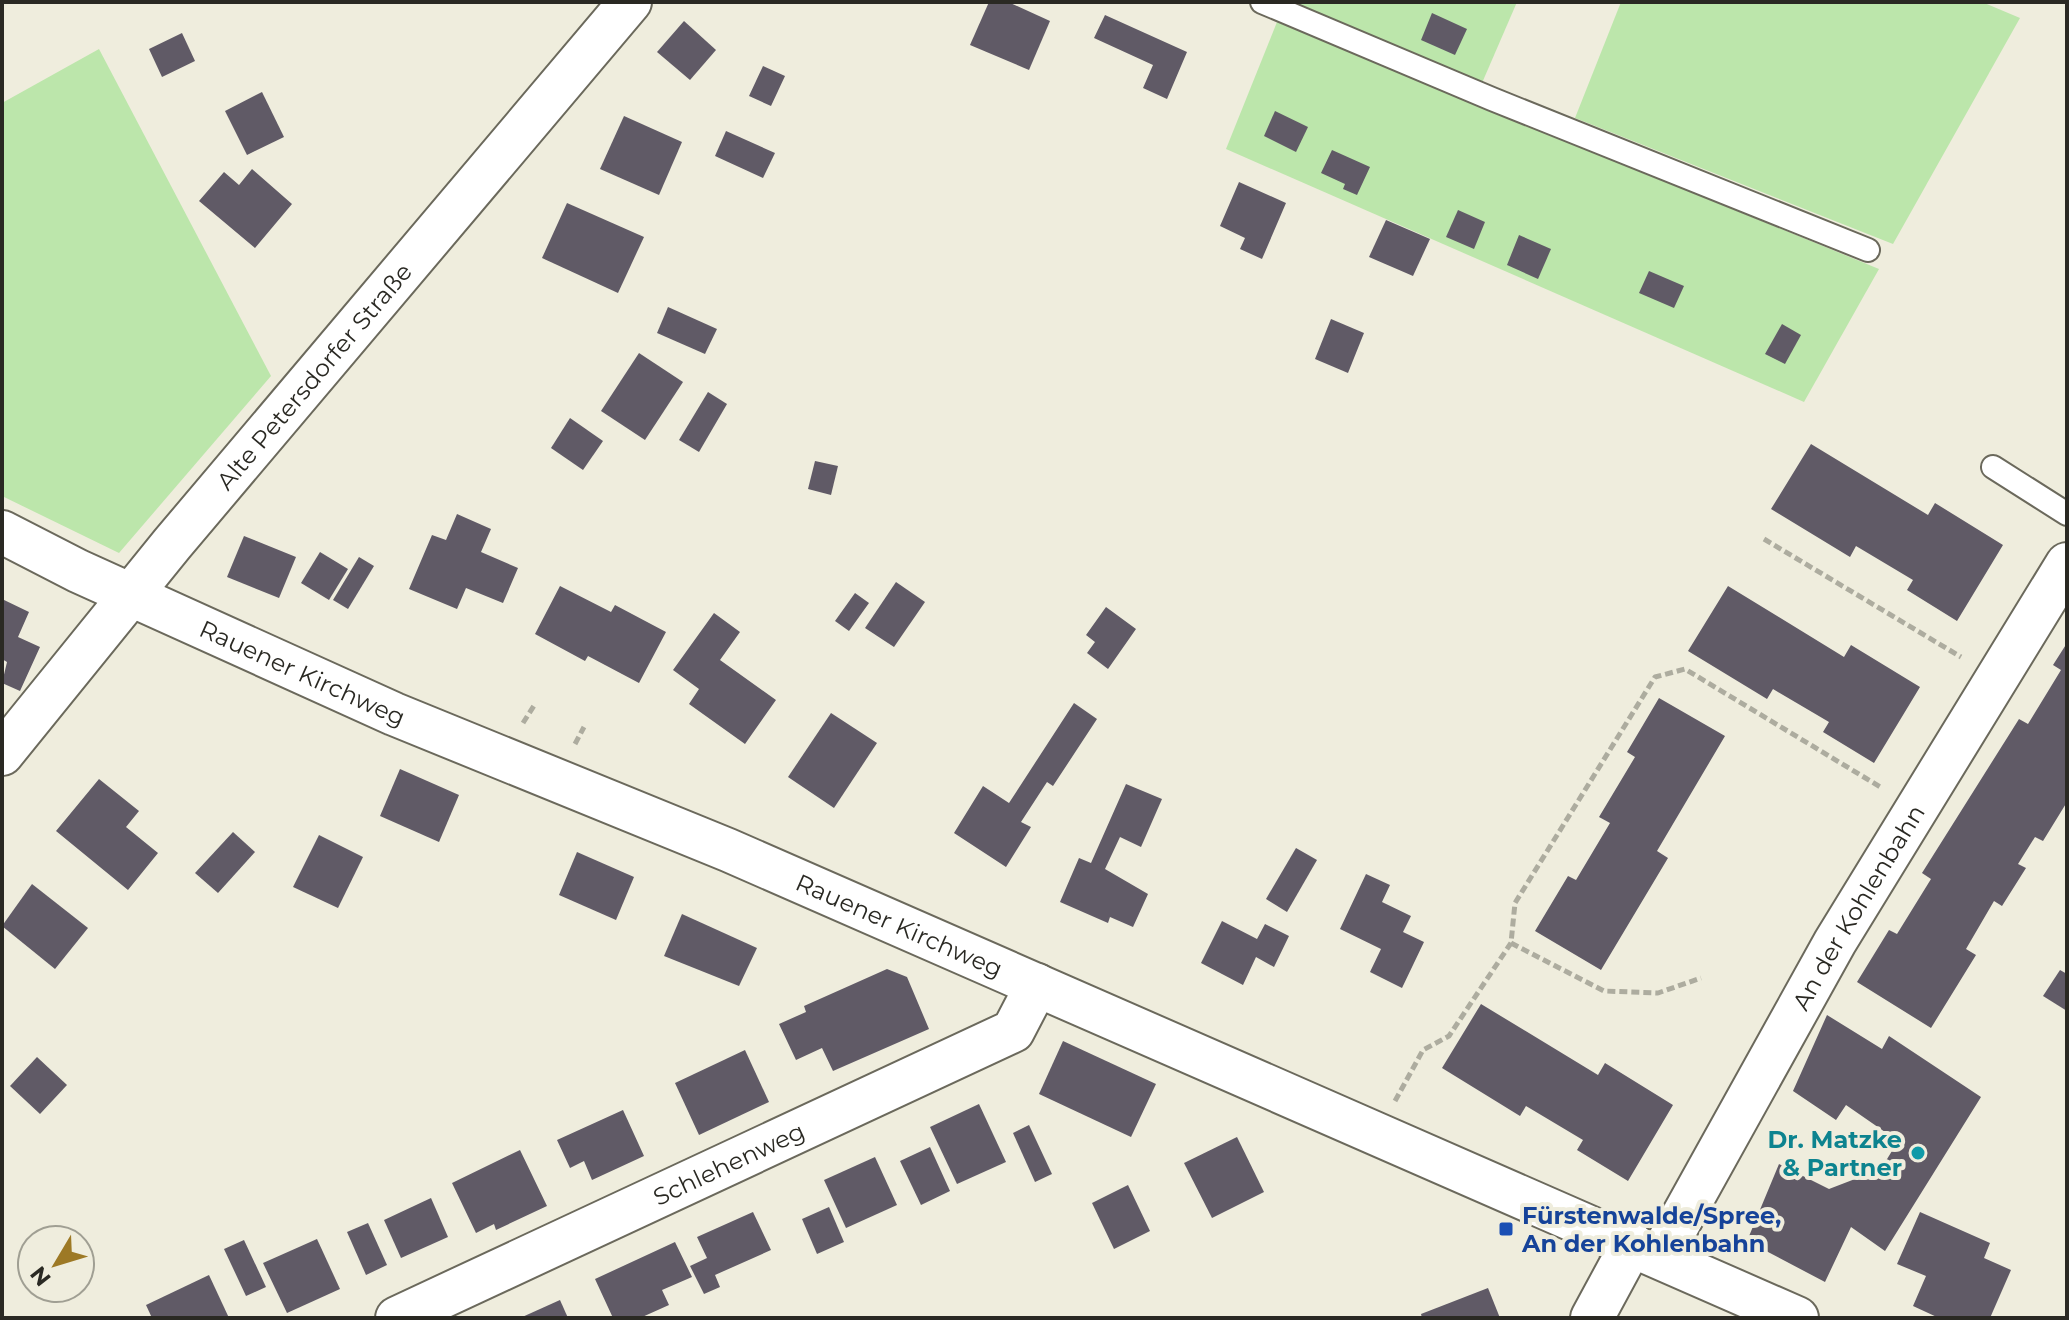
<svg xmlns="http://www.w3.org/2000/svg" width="2069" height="1320" font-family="Montserrat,sans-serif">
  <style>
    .green { fill: #bce6ab }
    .building { fill: #605a66 }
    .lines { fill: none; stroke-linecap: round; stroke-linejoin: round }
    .service-casing { stroke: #6b695c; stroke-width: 26 }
    .minor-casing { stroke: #6b695c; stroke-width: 46 }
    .path { stroke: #adac9f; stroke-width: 5; stroke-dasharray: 8 4; stroke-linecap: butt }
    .service { stroke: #fff; stroke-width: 22 }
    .minor { stroke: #fff; stroke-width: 42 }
    .culture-dot { fill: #0f9aa8; stroke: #efeddd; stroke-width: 3 }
    .transit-dot { fill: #1a4fb4; stroke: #efeddd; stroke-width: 3 }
    .labels { text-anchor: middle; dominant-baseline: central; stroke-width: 8; stroke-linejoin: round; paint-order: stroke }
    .street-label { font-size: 24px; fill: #2a2923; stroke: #efeddd }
    .culture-label { font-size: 24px; font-weight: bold; fill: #0d838f; stroke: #efeddd; text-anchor: end }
    .transit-label { font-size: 24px; font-weight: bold; fill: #164399; stroke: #efeddd; text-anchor: start }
  </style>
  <rect width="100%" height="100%" fill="#efeddd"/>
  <g class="green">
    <polygon points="1289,2 1517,2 1482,83"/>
    <polygon points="1621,2 1982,2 2020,18 1893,244 1575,118"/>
    <polygon points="1277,22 1879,269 1804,402 1226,149"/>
    <polygon points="99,49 271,376 119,553 2,496 2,103"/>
  </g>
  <g class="building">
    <polygon points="989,2 1008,2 1050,21 1029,70 970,45"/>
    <polygon points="1432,13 1467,29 1455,55 1421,40"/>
    <polygon points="1105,15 1187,52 1167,99 1143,88 1153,65 1094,38"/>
    <polygon points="684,21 716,50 690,80 657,52"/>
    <polygon points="182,33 195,61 162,77 149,49"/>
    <polygon points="763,66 785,76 771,106 749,96"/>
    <polygon points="262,92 284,137 247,155 225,111"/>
    <polygon points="1275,111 1308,127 1296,152 1264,136"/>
    <polygon points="624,116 682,142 659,195 600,169"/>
    <polygon points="726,131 775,153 763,178 715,156"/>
    <polygon points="1332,150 1370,167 1357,195 1343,189 1345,184 1321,173"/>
    <polygon points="252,169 292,204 255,248 199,201 224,172 239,185"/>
    <polygon points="1239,182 1286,203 1262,259 1240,249 1245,238 1220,226"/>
    <polygon points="567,203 644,237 618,293 542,258"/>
    <polygon points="1458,210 1485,222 1474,249 1446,237"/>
    <polygon points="1386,220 1430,239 1413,276 1369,257"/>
    <polygon points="1519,235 1551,249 1538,279 1507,265"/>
    <polygon points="1649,271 1684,286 1674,308 1639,293"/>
    <polygon points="668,307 717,329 705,354 657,333"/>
    <polygon points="1331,319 1364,333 1348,373 1315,359"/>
    <polygon points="1782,324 1801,335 1785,364 1765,354"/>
    <polygon points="639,353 683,382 645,440 601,411"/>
    <polygon points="708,392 727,404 699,452 679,440"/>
    <polygon points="570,418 603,441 583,470 551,448"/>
    <polygon points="1811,444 1928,515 1935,503 2003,545 1957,621 1907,590 1913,580 1856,546 1850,557 1771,509"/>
    <polygon points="815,461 838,466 831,495 808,489"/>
    <polygon points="457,514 491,529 481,552 518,568 503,603 466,588 457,609 409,589 432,535 446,540"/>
    <polygon points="244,536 296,557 279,598 227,577"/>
    <polygon points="320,552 348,569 329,600 301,583"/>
    <polygon points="359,557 374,566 348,609 333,600"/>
    <polygon points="896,582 925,602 894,647 865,628"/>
    <polygon points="560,586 611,612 615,605 666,632 639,683 588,656 585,661 535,634"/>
    <polygon points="1728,586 1844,657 1851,645 1920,687 1874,763 1823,732 1829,722 1773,689 1767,699 1688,651"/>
    <polygon points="855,593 869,603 849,631 835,621"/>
    <polygon points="2,599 29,612 18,637 40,647 20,691 2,683 7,662 2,659"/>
    <polygon points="1106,607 1136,629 1108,669 1087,653 1095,642 1086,635"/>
    <polygon points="714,613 740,632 720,660 776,700 745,744 689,704 699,689 673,670"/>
    <polygon points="2067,643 2067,802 2043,841 2035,837 2018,864 2026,868 2002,906 1994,901 1966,949 1976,955 1931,1028 1857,982 1889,930 1897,934 1931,879 1922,873 2019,719 2028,724 2061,670 2053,665"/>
    <polygon points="1659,698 1725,736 1657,851 1668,858 1601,970 1535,931 1568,876 1576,880 1610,823 1599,817 1635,757 1627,752"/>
    <polygon points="1074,703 1097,719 1053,786 1047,782 1021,822 1031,827 1006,867 954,833 983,786 1009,803"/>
    <polygon points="831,713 877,743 834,808 788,777"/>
    <polygon points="400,769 459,795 439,842 380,816"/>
    <polygon points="99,779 139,811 126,827 158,853 128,890 56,831"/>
    <polygon points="1126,784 1162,799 1141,847 1120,837 1105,869 1148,894 1133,927 1110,917 1108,923 1060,902 1079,858 1091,863"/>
    <polygon points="233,832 255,852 218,893 195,873"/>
    <polygon points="319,835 363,857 338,908 293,887"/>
    <polygon points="1296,848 1317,860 1287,912 1266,899"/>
    <polygon points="577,852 634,877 616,920 559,895"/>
    <polygon points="1366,874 1390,885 1382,902 1411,916 1403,932 1424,942 1402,988 1370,972 1381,949 1340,929"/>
    <polygon points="32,884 88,928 55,969 2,926"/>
    <polygon points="682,914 757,948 739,986 664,956"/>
    <polygon points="1222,921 1257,939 1265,924 1289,936 1274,967 1256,957 1243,985 1201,963"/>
    <polygon points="887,969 907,977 929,1029 833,1071 822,1048 796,1060 779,1024 806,1012 804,1006"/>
    <polygon points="2060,970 2067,974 2067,1011 2043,996"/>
    <polygon points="1481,1004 1598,1075 1605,1063 1673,1105 1628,1181 1577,1150 1583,1140 1526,1106 1520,1116 1442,1068"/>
    <polygon points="1827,1015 1882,1049 1889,1036 1981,1097 1885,1251 1851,1227 1825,1282 1747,1241 1779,1164 1829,1189 1881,1169 1898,1141 1846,1105 1836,1120 1793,1091"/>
    <polygon points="1063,1041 1156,1084 1131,1137 1039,1094"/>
    <polygon points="745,1050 769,1102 699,1135 675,1083"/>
    <polygon points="37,1057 67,1085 40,1114 10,1086"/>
    <polygon points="979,1104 1006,1162 957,1184 930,1127"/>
    <polygon points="623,1110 644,1156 592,1180 584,1161 570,1168 557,1140"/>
    <polygon points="1029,1125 1052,1174 1035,1182 1013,1133"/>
    <polygon points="1237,1137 1264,1192 1212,1218 1184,1163"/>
    <polygon points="930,1147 950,1191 921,1205 900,1161"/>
    <polygon points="520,1150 547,1206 496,1230 494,1224 476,1233 452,1183"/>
    <polygon points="875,1157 897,1205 846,1228 824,1180"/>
    <polygon points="1128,1185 1150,1231 1114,1249 1092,1203"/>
    <polygon points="431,1198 448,1237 401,1258 384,1220"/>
    <polygon points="829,1207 844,1242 817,1254 802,1219"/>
    <polygon points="753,1212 771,1250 715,1275 720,1287 704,1294 690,1266 707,1258 697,1237"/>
    <polygon points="1920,1212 1990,1243 1984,1258 2011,1270 1990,1318 1939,1318 1913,1306 1926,1276 1897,1264"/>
    <polygon points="368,1223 387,1265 366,1275 347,1232"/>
    <polygon points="317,1239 340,1289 287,1313 263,1263"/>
    <polygon points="244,1240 266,1287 246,1296 224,1249"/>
    <polygon points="675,1242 692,1277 662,1290 669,1305 640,1318 613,1318 595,1279"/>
    <polygon points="209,1275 229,1318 152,1318 146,1305"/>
    <polygon points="1488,1288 1500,1318 1422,1318 1421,1314"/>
    <polygon points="560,1300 568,1318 520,1318"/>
  </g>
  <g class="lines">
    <g class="service-casing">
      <g id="service">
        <polyline points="1262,2 1492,99 1868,250"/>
        <polyline points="1993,467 2067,514"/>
      </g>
    </g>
    <g class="minor-casing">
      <g id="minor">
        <path id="s1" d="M2,532L78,571L394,714L728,850L1797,1318"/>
        <path id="s2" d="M2,754L172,544L630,2"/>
        <path id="s3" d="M1660,1257L1835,942L2067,564"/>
        <path id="s4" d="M397,1318L1013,1031L1037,985"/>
        <polyline points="1592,1318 1632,1244"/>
      </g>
    </g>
    <g class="path">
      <polyline points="1764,539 1961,657"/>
      <polyline points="523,723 535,704"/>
      <polyline points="575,744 584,727"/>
      <polyline points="1511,943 1604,991 1658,993 1701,978"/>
      <polyline points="1395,1101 1423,1050 1449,1036 1511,943 1515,903 1655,677 1685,669 1882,788"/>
    </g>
    <use href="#service" class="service"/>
    <use href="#minor" class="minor"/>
  </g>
  <circle class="culture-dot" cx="1918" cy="1153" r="8"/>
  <rect class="transit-dot" x="1498" y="1221" width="16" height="16" rx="4"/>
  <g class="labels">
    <g class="street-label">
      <text stroke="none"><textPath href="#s2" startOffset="490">Alte Petersdorfer Straße</textPath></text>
      <text stroke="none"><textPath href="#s1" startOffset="332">Rauener Kirchweg</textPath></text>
      <text stroke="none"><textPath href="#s3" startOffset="402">An der Kohlenbahn</textPath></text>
      <text stroke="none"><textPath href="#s1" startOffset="980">Rauener Kirchweg</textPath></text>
      <text stroke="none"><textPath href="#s4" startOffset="366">Schlehenweg</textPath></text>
    </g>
    <g class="culture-label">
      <text x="1902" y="1139">Dr. Matzke<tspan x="1902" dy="28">&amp; Partner</tspan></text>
    </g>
    <g class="transit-label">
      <text x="1522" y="1215">Fürstenwalde/Spree,<tspan x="1522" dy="28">An der Kohlenbahn</tspan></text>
    </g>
  </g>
  <rect width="2069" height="1320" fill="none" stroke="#2a2923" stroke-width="8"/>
  <g transform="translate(56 1264) rotate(232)"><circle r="38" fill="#efeddd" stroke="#a09f93" stroke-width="2"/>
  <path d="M0-6L14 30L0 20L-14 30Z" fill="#9d7925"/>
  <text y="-12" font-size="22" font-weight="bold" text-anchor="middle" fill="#2a2923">N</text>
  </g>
</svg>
